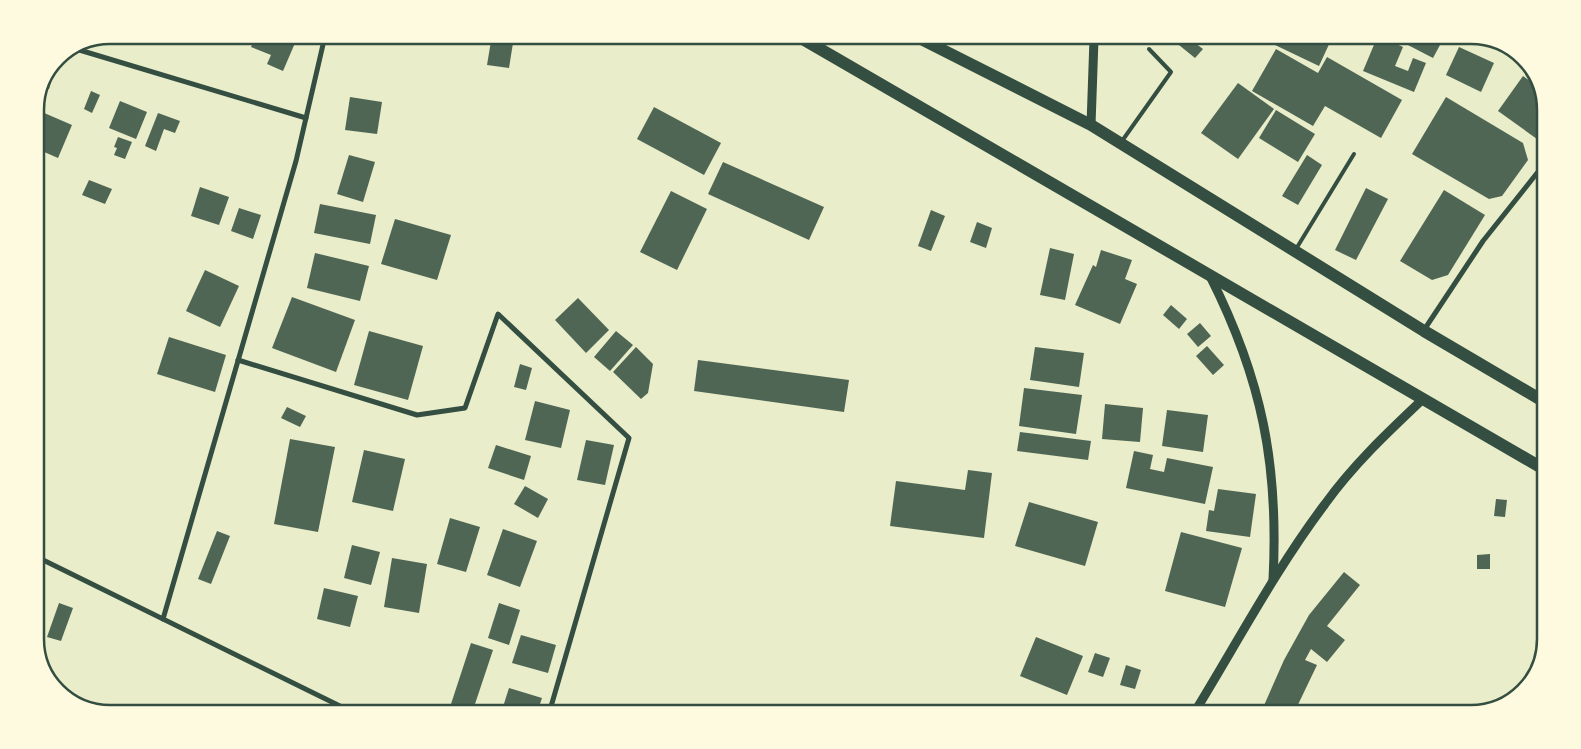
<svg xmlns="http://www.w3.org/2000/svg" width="1581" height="749" font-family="Spectral,serif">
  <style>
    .building { fill: #4f6655 }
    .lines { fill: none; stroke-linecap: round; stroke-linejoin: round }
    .service { stroke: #344e41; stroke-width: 4 }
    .minor { stroke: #344e41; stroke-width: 5 }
    .tertiary { stroke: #344e41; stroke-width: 9 }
    .primary { stroke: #344e41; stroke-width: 12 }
    .rim { fill: none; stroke: #344e41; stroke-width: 2.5 }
  </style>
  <rect width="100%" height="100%" fill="#e9edc9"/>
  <g class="building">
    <polygon points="256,36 298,36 283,71 267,64 271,55 251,47"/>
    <polygon points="489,37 518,37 517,43 513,43 509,68 487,65 491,41 489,41"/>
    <polygon points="1176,39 1191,40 1203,49 1195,58 1174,41"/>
    <polygon points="1277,40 1331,40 1319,66 1275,45"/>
    <polygon points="1376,40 1388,40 1403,47 1395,66 1408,71 1413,58 1426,63 1414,92 1363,71"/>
    <polygon points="1405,40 1431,41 1440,45 1433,58 1404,43"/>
    <polygon points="1459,47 1494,63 1481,92 1446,75"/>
    <polygon points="1276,49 1318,73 1327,57 1402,100 1381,138 1325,106 1313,126 1252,91"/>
    <polygon points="1523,76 1540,88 1546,105 1544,144 1498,111"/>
    <polygon points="48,77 52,79 49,89 43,88"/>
    <polygon points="1238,83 1274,109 1238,159 1201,133"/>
    <polygon points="91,91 100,95 92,113 84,109"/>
    <polygon points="350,97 382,102 377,134 345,130"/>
    <polygon points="1446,97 1523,143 1528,160 1502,196 1489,199 1412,154"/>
    <polygon points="120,101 147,112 136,139 109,128"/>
    <polygon points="654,107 721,143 704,175 637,139"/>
    <polygon points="35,109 72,125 58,158 35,148"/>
    <polygon points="1276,110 1315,134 1298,162 1259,138"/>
    <polygon points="158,113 180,121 175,133 164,129 156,151 145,146"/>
    <polygon points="118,137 132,142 125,159 114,155 117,148 114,147"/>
    <polygon points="349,155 375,162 363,202 337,194"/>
    <polygon points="1307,155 1322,165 1298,205 1282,196"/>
    <polygon points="723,162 824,207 809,240 708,194"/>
    <polygon points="35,163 42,164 36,196 35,196"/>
    <polygon points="89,180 112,189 105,204 82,195"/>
    <polygon points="200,187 229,197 219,225 191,216"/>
    <polygon points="1366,188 1388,199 1356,260 1335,250"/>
    <polygon points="1444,190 1485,215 1448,275 1432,280 1400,261"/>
    <polygon points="671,191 707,209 677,270 640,252"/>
    <polygon points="320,204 376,215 370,244 314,233"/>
    <polygon points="239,208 261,215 253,239 231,231"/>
    <polygon points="931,210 945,216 931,251 918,246"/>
    <polygon points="395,219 451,235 437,280 381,264"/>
    <polygon points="977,222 992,228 986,248 970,242"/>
    <polygon points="1050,248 1074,254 1065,300 1040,295"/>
    <polygon points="1101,250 1132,260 1125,279 1137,284 1120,324 1075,305 1093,265 1096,267"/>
    <polygon points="315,253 369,266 360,301 307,288"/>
    <polygon points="205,270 239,286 220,327 186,311"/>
    <polygon points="292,297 355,320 336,372 272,348"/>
    <polygon points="578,298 609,330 586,353 555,320"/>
    <polygon points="1171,305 1187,319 1179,329 1163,315"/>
    <polygon points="1200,323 1211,336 1198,347 1187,334"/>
    <polygon points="369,331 423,346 408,400 354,385"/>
    <polygon points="616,331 633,345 610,371 594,357"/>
    <polygon points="169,337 226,355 215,392 157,374"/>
    <polygon points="1207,346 1224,365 1213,375 1196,356"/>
    <polygon points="636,347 653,364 648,393 641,399 613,372"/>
    <polygon points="1035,347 1084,353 1079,387 1030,380"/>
    <polygon points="698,360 849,380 844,412 694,391"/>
    <polygon points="520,364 532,368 526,390 514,387"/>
    <polygon points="1024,388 1082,395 1076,434 1019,426"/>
    <polygon points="535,401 570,410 561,448 525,440"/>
    <polygon points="1105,404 1143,408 1140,442 1102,439"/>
    <polygon points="287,407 306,416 300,427 281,418"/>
    <polygon points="1167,410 1208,415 1203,452 1162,446"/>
    <polygon points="1020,432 1091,441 1088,460 1017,451"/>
    <polygon points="290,439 335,447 318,532 274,524"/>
    <polygon points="586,440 614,445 605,485 577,480"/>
    <polygon points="496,445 531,456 524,480 488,468"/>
    <polygon points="364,450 405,459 393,511 352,502"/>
    <polygon points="1134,451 1153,455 1150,469 1164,472 1167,458 1213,467 1205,504 1126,488"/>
    <polygon points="968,470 992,473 984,538 890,526 896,481 965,490"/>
    <polygon points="525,486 548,499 538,518 514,504"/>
    <polygon points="1218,489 1256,494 1250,537 1206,531 1209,510 1214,511"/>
    <polygon points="1496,499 1507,500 1505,517 1494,516"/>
    <polygon points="1029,502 1098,522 1085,566 1015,546"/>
    <polygon points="450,518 480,527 466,572 437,564"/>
    <polygon points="503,529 537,541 520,587 487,575"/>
    <polygon points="217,531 230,536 211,584 198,579"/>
    <polygon points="1181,532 1242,548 1225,607 1165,591"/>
    <polygon points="352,545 380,552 371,585 344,578"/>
    <polygon points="1490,554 1490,569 1477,569 1477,555"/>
    <polygon points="392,558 427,564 419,613 384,607"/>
    <polygon points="1344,572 1360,585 1327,626 1345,640 1327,662 1311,649 1305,660 1317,665 1294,713 1269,713 1262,710 1284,660 1309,615"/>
    <polygon points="324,588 358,596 350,627 317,619"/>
    <polygon points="59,603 73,608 61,641 47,637"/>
    <polygon points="499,603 520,610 509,645 488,638"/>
    <polygon points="521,635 556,645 548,673 512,663"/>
    <polygon points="1036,637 1083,656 1067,695 1020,676"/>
    <polygon points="471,643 493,650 473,710 469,710 451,704"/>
    <polygon points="1095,653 1110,658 1103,677 1088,672"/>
    <polygon points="1126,665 1141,670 1135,689 1120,685"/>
    <polygon points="509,688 542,698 538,710 502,710"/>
  </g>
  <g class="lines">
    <g class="service">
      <polyline points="1122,141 1171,72 1149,49"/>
      <polyline points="1296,249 1354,154"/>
    </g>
    <g class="minor">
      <polyline points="76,49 306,118"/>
      <polyline points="1424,330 1483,241 1545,163"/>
      <polyline points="238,360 417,415 465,408 498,314 629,438 550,710"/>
      <polyline points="35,556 346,709"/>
      <polyline points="163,619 296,161 325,36"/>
    </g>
    <g class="tertiary">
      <polyline points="1091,125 1094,39"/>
      <path d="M1210,276C1262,379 1279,465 1273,580"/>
      <path d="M1194,713C1237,643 1276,569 1325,504C1353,465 1388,432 1423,399"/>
    </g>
    <g class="primary">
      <polyline points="801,38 1542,468"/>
      <polyline points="919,38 1091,125 1424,331 1543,401"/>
    </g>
  </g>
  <path d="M0 0H1581V749H0ZM110 44H1471A66 66 0 0 1 1537 110V639A66 66 0 0 1 1471 705H110A66 66 0 0 1 44 639V110A66 66 0 0 1 110 44Z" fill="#fefae0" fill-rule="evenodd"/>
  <path class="rim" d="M110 44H1471A66 66 0 0 1 1537 110V639A66 66 0 0 1 1471 705H110A66 66 0 0 1 44 639V110A66 66 0 0 1 110 44Z"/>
</svg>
